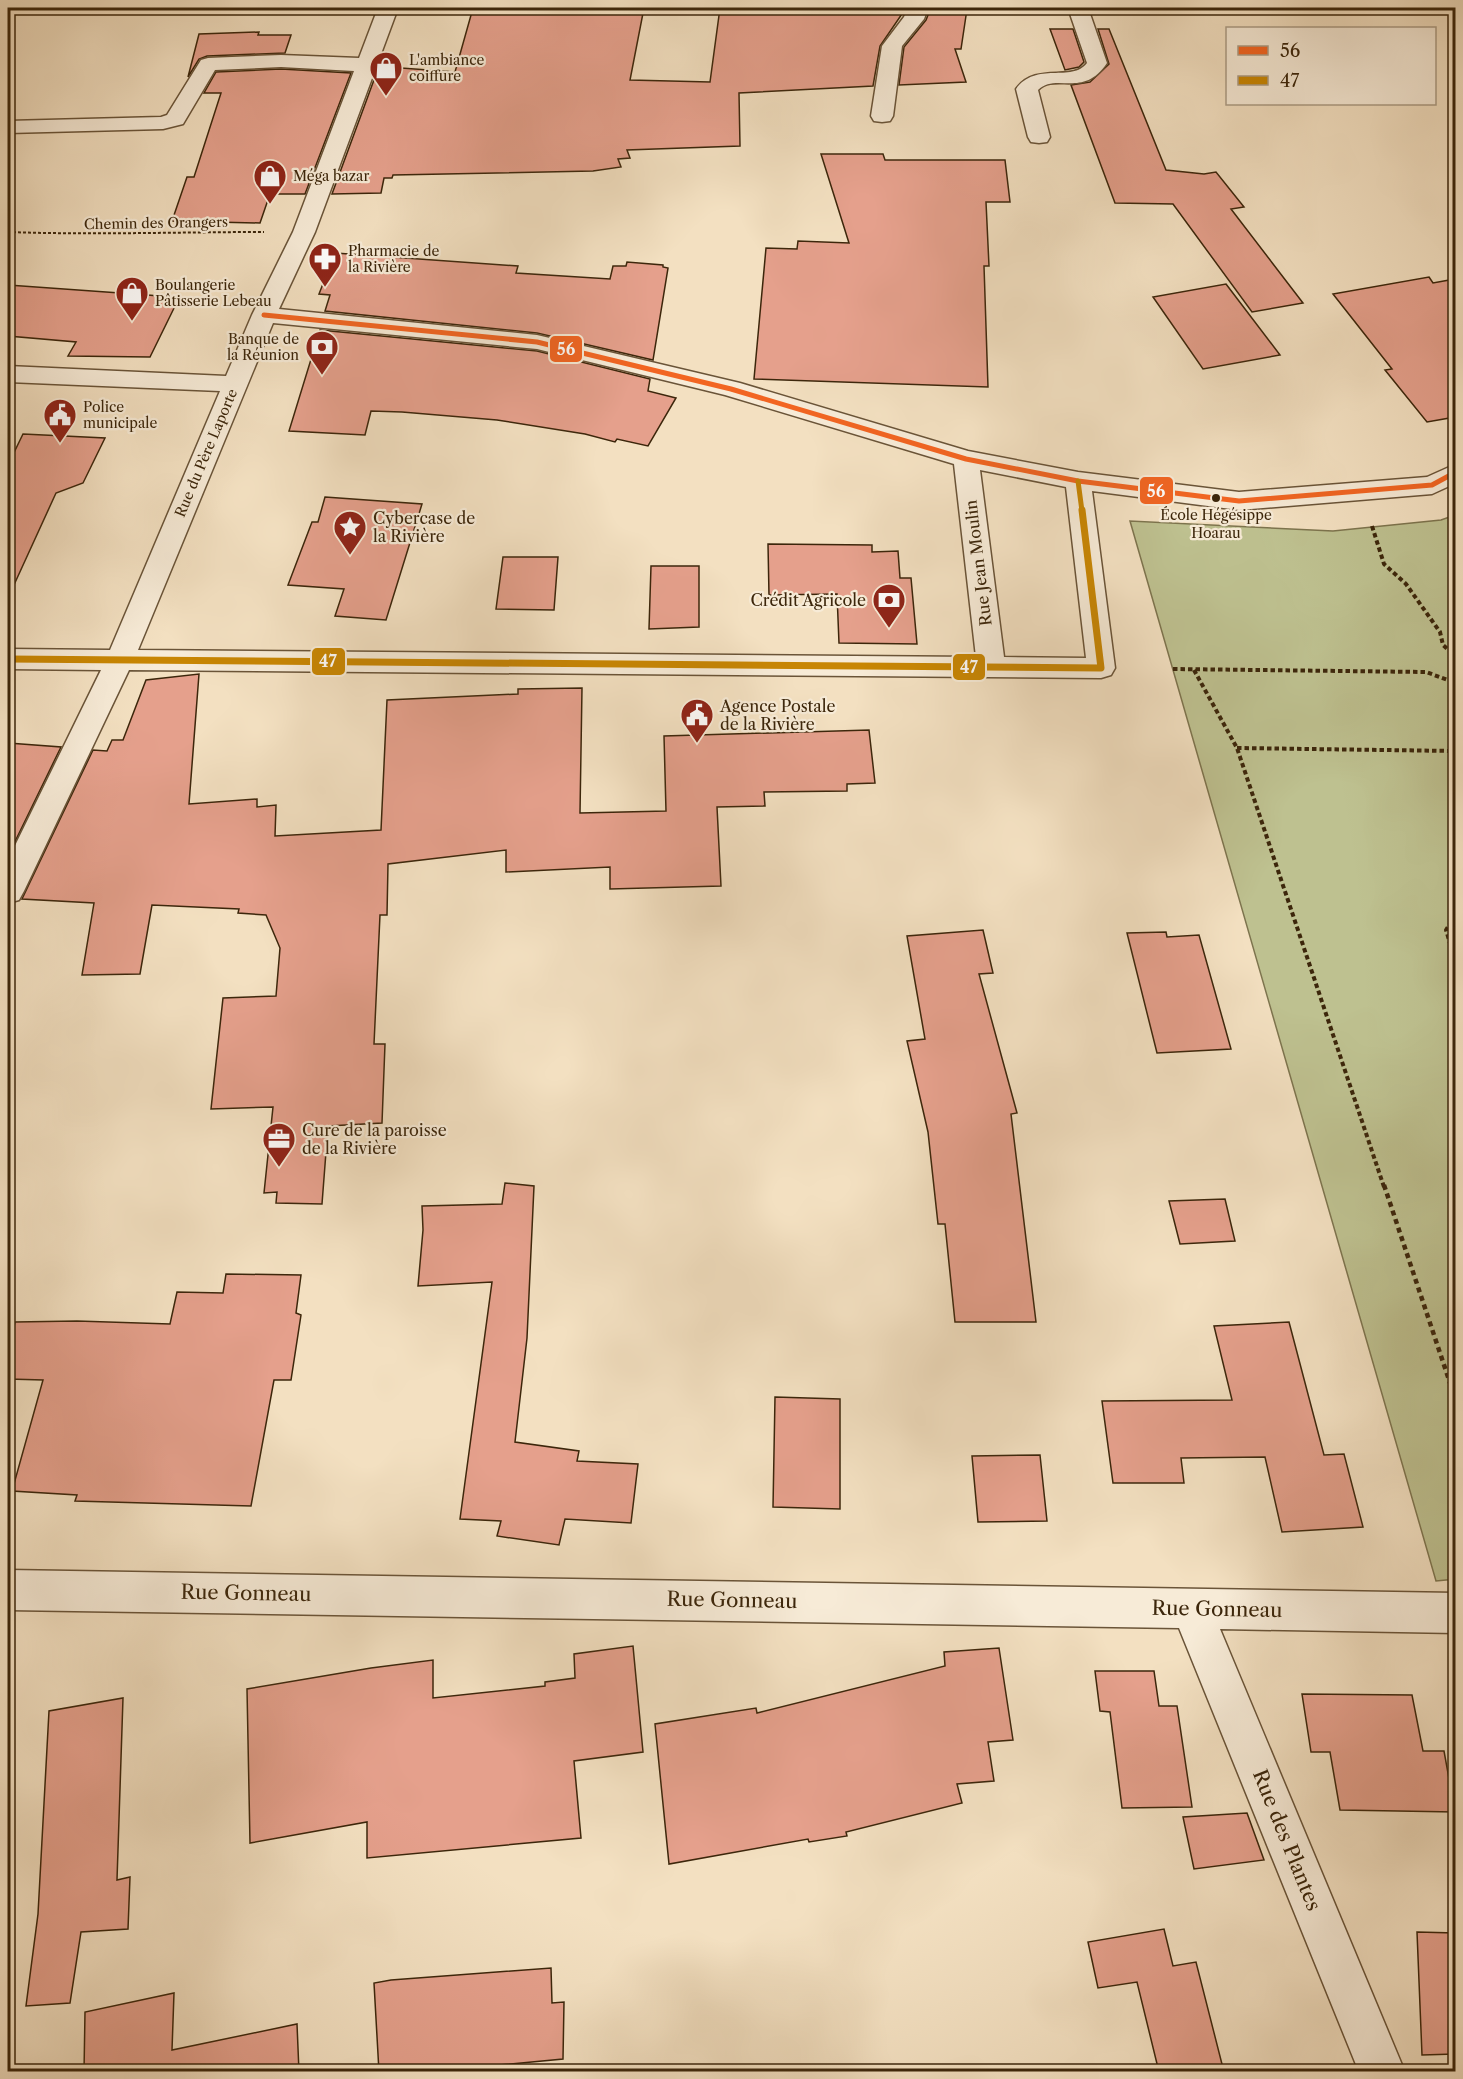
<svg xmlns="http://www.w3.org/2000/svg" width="1463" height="2079" font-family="'Libre Caslon Text',serif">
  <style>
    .green { fill: #bec190; stroke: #7d744e; stroke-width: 1.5 }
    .building { fill: #e5a08c; stroke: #3c260b; stroke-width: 1.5 }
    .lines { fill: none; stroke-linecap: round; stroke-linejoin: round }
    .street-casing { stroke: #6a5438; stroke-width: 3 }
    .path-far2 { stroke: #3c260b; stroke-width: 2; stroke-dasharray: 3 2; stroke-linecap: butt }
    .path-far1 { stroke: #3c260b; stroke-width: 4; stroke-dasharray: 4.5 3; stroke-linecap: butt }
    .path { stroke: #3c260b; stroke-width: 4.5; stroke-dasharray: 5 4; stroke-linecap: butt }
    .street { fill: #f7ebd7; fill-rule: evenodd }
    .bus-1-casing { stroke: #f7ebd7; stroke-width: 8 }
    .bus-2-far1-casing { stroke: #f7ebd7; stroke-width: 8 }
    .bus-2-casing { stroke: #f7ebd7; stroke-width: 11 }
    .bus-1 { stroke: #f26522; stroke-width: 5 }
    .bus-2-far1 { stroke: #c88603; stroke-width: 5 }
    .bus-2 { stroke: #c88603; stroke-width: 7 }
    .bus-dot { fill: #3c260b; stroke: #f7ebd7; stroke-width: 2 }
    .labels { text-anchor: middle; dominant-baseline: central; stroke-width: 4.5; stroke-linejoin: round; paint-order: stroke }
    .far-poi-label { font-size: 14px; fill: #3c260b; stroke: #f7ebd7; text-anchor: start }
    .far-street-label { font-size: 14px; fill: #3c260b; stroke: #f7ebd7 }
    .bus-label { font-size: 14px; fill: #3c260b; stroke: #f7ebd7 }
    .poi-label { font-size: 16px; fill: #3c260b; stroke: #f7ebd7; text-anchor: start }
    .street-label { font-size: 16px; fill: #3c260b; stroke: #f7ebd7 }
    .near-street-label { font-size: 20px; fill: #3c260b; stroke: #f7ebd7 }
    .line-badge { stroke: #f7ebd7; stroke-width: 2 }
    .badge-label { font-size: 16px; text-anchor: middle; font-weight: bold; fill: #fff }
  </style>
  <rect width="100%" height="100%" fill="#f3e0c1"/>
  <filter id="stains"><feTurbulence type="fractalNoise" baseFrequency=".00333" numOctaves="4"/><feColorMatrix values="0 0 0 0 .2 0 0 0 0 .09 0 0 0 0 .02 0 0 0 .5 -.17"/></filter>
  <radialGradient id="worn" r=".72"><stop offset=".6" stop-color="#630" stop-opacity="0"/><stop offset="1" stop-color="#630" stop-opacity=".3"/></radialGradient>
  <polygon class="green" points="1455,515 1456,1579 1436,1581 1130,521 1333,531 1441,520"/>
  <g class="building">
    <polygon points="473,8 644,8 630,80 710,82 720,8 904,11 880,46 873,86 739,93 740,146 627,150 630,158 618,159 621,167 593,171 393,175 392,178 384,178 381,193 332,194 378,69 387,69 388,67 455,72"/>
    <polygon points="967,9 961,49 955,49 966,82 899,85 904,47 926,20 930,10"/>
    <polygon points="1050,29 1073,29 1084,62 1079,67 1065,70"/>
    <polygon points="1098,29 1109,29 1166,170 1204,174 1216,172 1244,207 1231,209 1303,303 1252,312 1173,204 1115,203 1071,85 1090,82 1109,64"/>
    <polygon points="259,32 258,35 291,35 285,53 207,56 199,59 188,77 199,34"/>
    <polygon points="281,69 351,73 305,194 270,194 260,223 172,221 187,177 194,177 221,93 204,93 216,72"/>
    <polygon points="821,154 883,154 885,160 1005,160 1010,202 986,202 989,266 984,266 988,387 754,379 766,248 797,249 798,241 849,243"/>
    <polygon points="335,253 518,266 516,273 610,279 613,266 626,266 627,262 663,265 663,267 668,268 653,360 537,333 325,311 330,295 319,294"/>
    <polygon points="1429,277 1433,283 1455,279 1455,417 1427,422 1385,370 1392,369 1333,294"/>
    <polygon points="1226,284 1280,355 1203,369 1153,297"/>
    <polygon points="8,285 148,295 179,298 150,357 68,356 76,342 8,336"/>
    <polygon points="320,330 537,351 650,379 648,391 676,398 648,446 617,439 615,442 585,434 497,420 402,412 371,411 365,435 289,431"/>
    <polygon points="23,434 105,438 83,483 56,493 8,598 8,465"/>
    <polygon points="325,497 422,504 386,620 335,616 344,589 288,585 312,522 318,522"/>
    <polygon points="768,544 872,545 872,552 898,551 900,578 911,578 917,644 839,643 837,594 769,595"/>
    <polygon points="503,557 558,557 554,610 496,609"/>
    <polygon points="651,566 699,566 699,627 649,629"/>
    <polygon points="199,674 189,804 257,799 257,807 276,805 275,836 381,830 387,700 518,694 518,689 582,688 580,813 666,811 664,736 869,730 875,783 847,784 847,791 764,792 765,806 717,807 721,886 610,889 610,867 506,872 506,850 388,864 387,915 380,915 374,1044 385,1044 382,1123 328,1126 322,1204 276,1203 277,1192 264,1193 273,1107 211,1109 223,998 276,996 280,948 266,915 238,913 239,909 152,905 140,974 82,975 94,903 22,899 93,750 107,751 112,740 123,740 146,680"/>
    <polygon points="8,743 61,747 8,856"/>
    <polygon points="983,930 993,973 979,974 1017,1113 1011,1114 1036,1322 955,1322 945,1224 938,1224 928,1132 907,1041 925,1039 907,936"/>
    <polygon points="1166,932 1167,937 1199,935 1231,1049 1157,1053 1127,933"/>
    <polygon points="505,1183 534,1186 527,1338 515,1442 579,1451 577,1461 638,1464 631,1523 565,1519 559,1545 497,1536 501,1521 460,1519 492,1282 418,1286 423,1230 422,1206 502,1204"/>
    <polygon points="1225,1199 1235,1241 1180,1244 1169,1201"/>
    <polygon points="226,1274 301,1275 296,1313 301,1315 291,1380 274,1380 251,1506 75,1501 77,1495 12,1491 43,1380 8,1379 8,1351 15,1322 77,1321 170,1324 177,1292 223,1293"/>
    <polygon points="1289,1322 1324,1455 1344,1454 1363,1527 1282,1532 1265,1457 1181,1458 1184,1483 1113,1483 1102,1401 1232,1400 1214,1326"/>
    <polygon points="775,1397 840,1399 840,1509 773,1507"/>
    <polygon points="1040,1455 1047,1521 978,1522 972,1456"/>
    <polygon points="633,1646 643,1752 574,1761 581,1838 367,1858 367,1822 250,1843 247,1689 371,1668 433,1660 433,1698 545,1686 545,1682 575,1678 574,1654"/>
    <polygon points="999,1648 1013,1740 988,1742 994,1781 957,1784 962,1803 846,1832 847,1836 809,1842 808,1839 669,1864 655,1724 756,1708 757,1713 945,1666 944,1652"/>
    <polygon points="1095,1671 1154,1671 1159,1706 1177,1706 1192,1807 1122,1808 1110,1712 1100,1711"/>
    <polygon points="1302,1694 1412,1695 1423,1751 1444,1751 1455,1812 1340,1810 1330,1752 1311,1752"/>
    <polygon points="123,1698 117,1880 130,1877 128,1929 81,1932 70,2003 26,2006 38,1914 49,1711"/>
    <polygon points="1247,1813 1264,1860 1194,1869 1183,1817"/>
    <polygon points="1164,1929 1173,1966 1196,1962 1224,2072 1159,2072 1137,1982 1098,1988 1088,1942"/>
    <polygon points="1417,1932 1455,1933 1455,2054 1422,2055"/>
    <polygon points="551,1968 552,2003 564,2002 563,2059 467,2068 467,2072 379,2072 374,1983 391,1980"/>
    <polygon points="174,1993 172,2050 297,2024 299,2072 84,2072 85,2012"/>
  </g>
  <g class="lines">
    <g class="street-casing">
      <g id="street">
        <path d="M378,8H398L315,232L279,309L537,335L740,383L968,451L1078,472L1239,492L1427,477L1456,464V483L1432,494L1239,510L1092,491L1115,668L1111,675L1101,678L129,670L24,891L19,900L8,903V860L101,670L8,669V649L110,650L220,391L8,382V366L226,376L252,315L293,232L354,71L281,67L215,70L183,124L163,129L8,133V121L161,117L167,115L201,60L208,58L281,55L359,58ZM273,323L537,349L725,395L954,464L976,657L138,650ZM980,470L1066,487L1086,658L1004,657Z"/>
        <polygon points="908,8 928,8 924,19 902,46 893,116 890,121 882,122 874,121 871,116 882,46 904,17"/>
        <path d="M1068,8H1088L1107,63C1083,99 1056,72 1038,90L1050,137L1047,142L1039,143L1031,142L1028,137L1016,89C1036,61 1072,83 1087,63Z"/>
        <polygon points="8,1570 1456,1593 1456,1633 1220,1629 1405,2072 1359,2072 1179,1628 8,1610"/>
      </g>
    </g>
    <path class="path-far2" d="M8,232C93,235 178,232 264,232"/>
    <g class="path-far1">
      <polyline points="1372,526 1384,564 1406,584 1440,632 1443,645 1456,657"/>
      <polyline points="1173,669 1426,672 1456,683"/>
      <polyline points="1194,670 1237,748 1384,1187"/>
      <polyline points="1237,748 1456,751"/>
      <polyline points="1456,915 1446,930 1456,963"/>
    </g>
    <polyline class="path" points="1384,1185 1456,1401"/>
    <use href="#street" class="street"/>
    <g class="bus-1-casing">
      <polyline id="bus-1" points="264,315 537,342 731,389 966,459 1078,481 1239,501 1432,485 1456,472"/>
    </g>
    <g class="bus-2-far1-casing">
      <polyline id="bus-2-far1" points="1078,481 1082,511"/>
    </g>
    <g class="bus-2-casing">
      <polyline id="bus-2" points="8,659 1101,668 1082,510"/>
    </g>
    <use href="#bus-1" class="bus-1"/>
    <use href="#bus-2-far1" class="bus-2-far1"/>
    <use href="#bus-2" class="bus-2"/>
  </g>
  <defs>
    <g id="shop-pin" transform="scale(1.725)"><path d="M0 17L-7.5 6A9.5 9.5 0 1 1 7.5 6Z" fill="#8f2418" stroke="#f7ebd7"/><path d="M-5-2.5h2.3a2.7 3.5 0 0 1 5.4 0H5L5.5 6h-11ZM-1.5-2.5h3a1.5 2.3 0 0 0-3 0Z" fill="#fff"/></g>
    <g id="pharmacy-pin" transform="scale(1.725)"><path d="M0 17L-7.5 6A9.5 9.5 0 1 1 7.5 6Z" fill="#8f2418" stroke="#f7ebd7"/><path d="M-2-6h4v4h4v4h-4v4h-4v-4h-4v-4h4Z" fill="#fff"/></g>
    <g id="bank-pin" transform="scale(1.725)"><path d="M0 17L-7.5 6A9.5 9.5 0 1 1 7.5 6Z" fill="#8f2418" stroke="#f7ebd7"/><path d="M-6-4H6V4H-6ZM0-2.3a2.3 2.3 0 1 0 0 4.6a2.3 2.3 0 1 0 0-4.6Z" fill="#fff"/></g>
    <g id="civic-pin" transform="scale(1.725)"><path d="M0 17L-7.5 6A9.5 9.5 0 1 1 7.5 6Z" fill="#8f2418" stroke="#f7ebd7"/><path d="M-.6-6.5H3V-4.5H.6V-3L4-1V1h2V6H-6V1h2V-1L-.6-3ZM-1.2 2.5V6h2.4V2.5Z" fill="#fff"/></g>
    <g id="sight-pin" transform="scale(1.725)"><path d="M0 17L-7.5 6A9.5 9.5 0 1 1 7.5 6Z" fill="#8f2418" stroke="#f7ebd7"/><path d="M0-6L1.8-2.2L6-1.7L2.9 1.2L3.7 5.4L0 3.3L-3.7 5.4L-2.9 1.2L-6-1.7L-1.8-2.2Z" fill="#fff"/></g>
    <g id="office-pin" transform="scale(1.725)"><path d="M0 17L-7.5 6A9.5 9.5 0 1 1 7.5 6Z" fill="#8f2418" stroke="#f7ebd7"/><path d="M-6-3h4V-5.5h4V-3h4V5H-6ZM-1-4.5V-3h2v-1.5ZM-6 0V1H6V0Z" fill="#fff"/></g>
  </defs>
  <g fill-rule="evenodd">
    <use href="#shop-pin" x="386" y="68"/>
    <use href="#shop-pin" x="270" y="176"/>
    <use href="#pharmacy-pin" x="325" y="259"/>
    <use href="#shop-pin" x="132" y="293"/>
    <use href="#bank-pin" x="322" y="347"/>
    <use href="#civic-pin" x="60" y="415"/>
    <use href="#sight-pin" x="350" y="527"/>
    <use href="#bank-pin" x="889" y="600"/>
    <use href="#civic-pin" x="697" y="715"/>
    <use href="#office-pin" x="279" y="1139"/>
  </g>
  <circle class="bus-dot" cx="1216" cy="498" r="5"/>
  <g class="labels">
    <g class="far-poi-label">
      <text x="409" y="60">L'ambiance<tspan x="409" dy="16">coiffure</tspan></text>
      <text x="293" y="176">Méga bazar</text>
      <text x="348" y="251">Pharmacie de<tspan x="348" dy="16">la Rivière</tspan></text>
      <text x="155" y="285">Boulangerie<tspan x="155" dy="16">Pâtisserie Lebeau</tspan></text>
      <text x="299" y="339" text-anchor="end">Banque de<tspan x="299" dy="16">la Réunion</tspan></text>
      <text x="83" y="407">Police<tspan x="83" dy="16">municipale</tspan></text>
    </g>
    <g class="far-street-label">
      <text transform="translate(156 223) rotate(-1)">Chemin des Orangers</text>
      <text transform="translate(206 453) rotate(-67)">Rue du Père Laporte</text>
    </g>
    <g class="bus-label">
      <text x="1216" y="515">École Hégésippe<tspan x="1216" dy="18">Hoarau</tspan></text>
    </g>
    <g class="poi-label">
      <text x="373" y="518">Cybercase de<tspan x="373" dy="18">la Rivière</tspan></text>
      <text x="866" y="600" text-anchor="end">Crédit Agricole</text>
      <text x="720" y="706">Agence Postale<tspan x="720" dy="18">de la Rivière</tspan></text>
      <text x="302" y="1130">Cure de la paroisse<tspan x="302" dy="18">de la Rivière</tspan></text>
    </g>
    <g class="street-label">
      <text transform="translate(978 563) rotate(-97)">Rue Jean Moulin</text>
    </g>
    <g class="near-street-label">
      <text transform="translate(246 1593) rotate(1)">Rue Gonneau</text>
      <text transform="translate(732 1600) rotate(1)">Rue Gonneau</text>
      <text transform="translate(1217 1609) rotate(1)">Rue Gonneau</text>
      <text transform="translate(1287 1840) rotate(68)">Rue des Plantes</text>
    </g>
  </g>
  <g class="line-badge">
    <rect x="549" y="335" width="34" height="28" rx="6" fill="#f26522"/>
    <rect x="1139" y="476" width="35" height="29" rx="6" fill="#f26522"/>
    <rect x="311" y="647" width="35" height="29" rx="6" fill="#c88603"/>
    <rect x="952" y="653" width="34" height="28" rx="6" fill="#c88603"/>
  </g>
  <g class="badge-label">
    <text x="566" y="355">56</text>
    <text x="1156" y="497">56</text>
    <text x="328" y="667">47</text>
    <text x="969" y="673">47</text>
  </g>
  <rect width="1463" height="2079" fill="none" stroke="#f3e0c1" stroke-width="30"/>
  <rect x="9" y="9" width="1445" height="2061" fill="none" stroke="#3c260b" stroke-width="3"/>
  <rect x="15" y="15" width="1433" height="2049" fill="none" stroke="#3c260b" stroke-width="1.5"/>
  <rect x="1226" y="27" width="210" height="78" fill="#f7ebd7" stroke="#ac9c85" stroke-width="1.5"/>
  <rect x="1238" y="46" width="30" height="9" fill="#f26522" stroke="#ac9c85" stroke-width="1.5"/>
  <text x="1280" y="57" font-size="18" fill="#3c260b">56</text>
  <rect x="1238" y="76" width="30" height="9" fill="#c88603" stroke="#ac9c85" stroke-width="1.5"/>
  <text x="1280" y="87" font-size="18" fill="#3c260b">47</text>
  <rect width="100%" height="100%" filter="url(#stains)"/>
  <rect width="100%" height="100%" fill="url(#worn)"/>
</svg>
